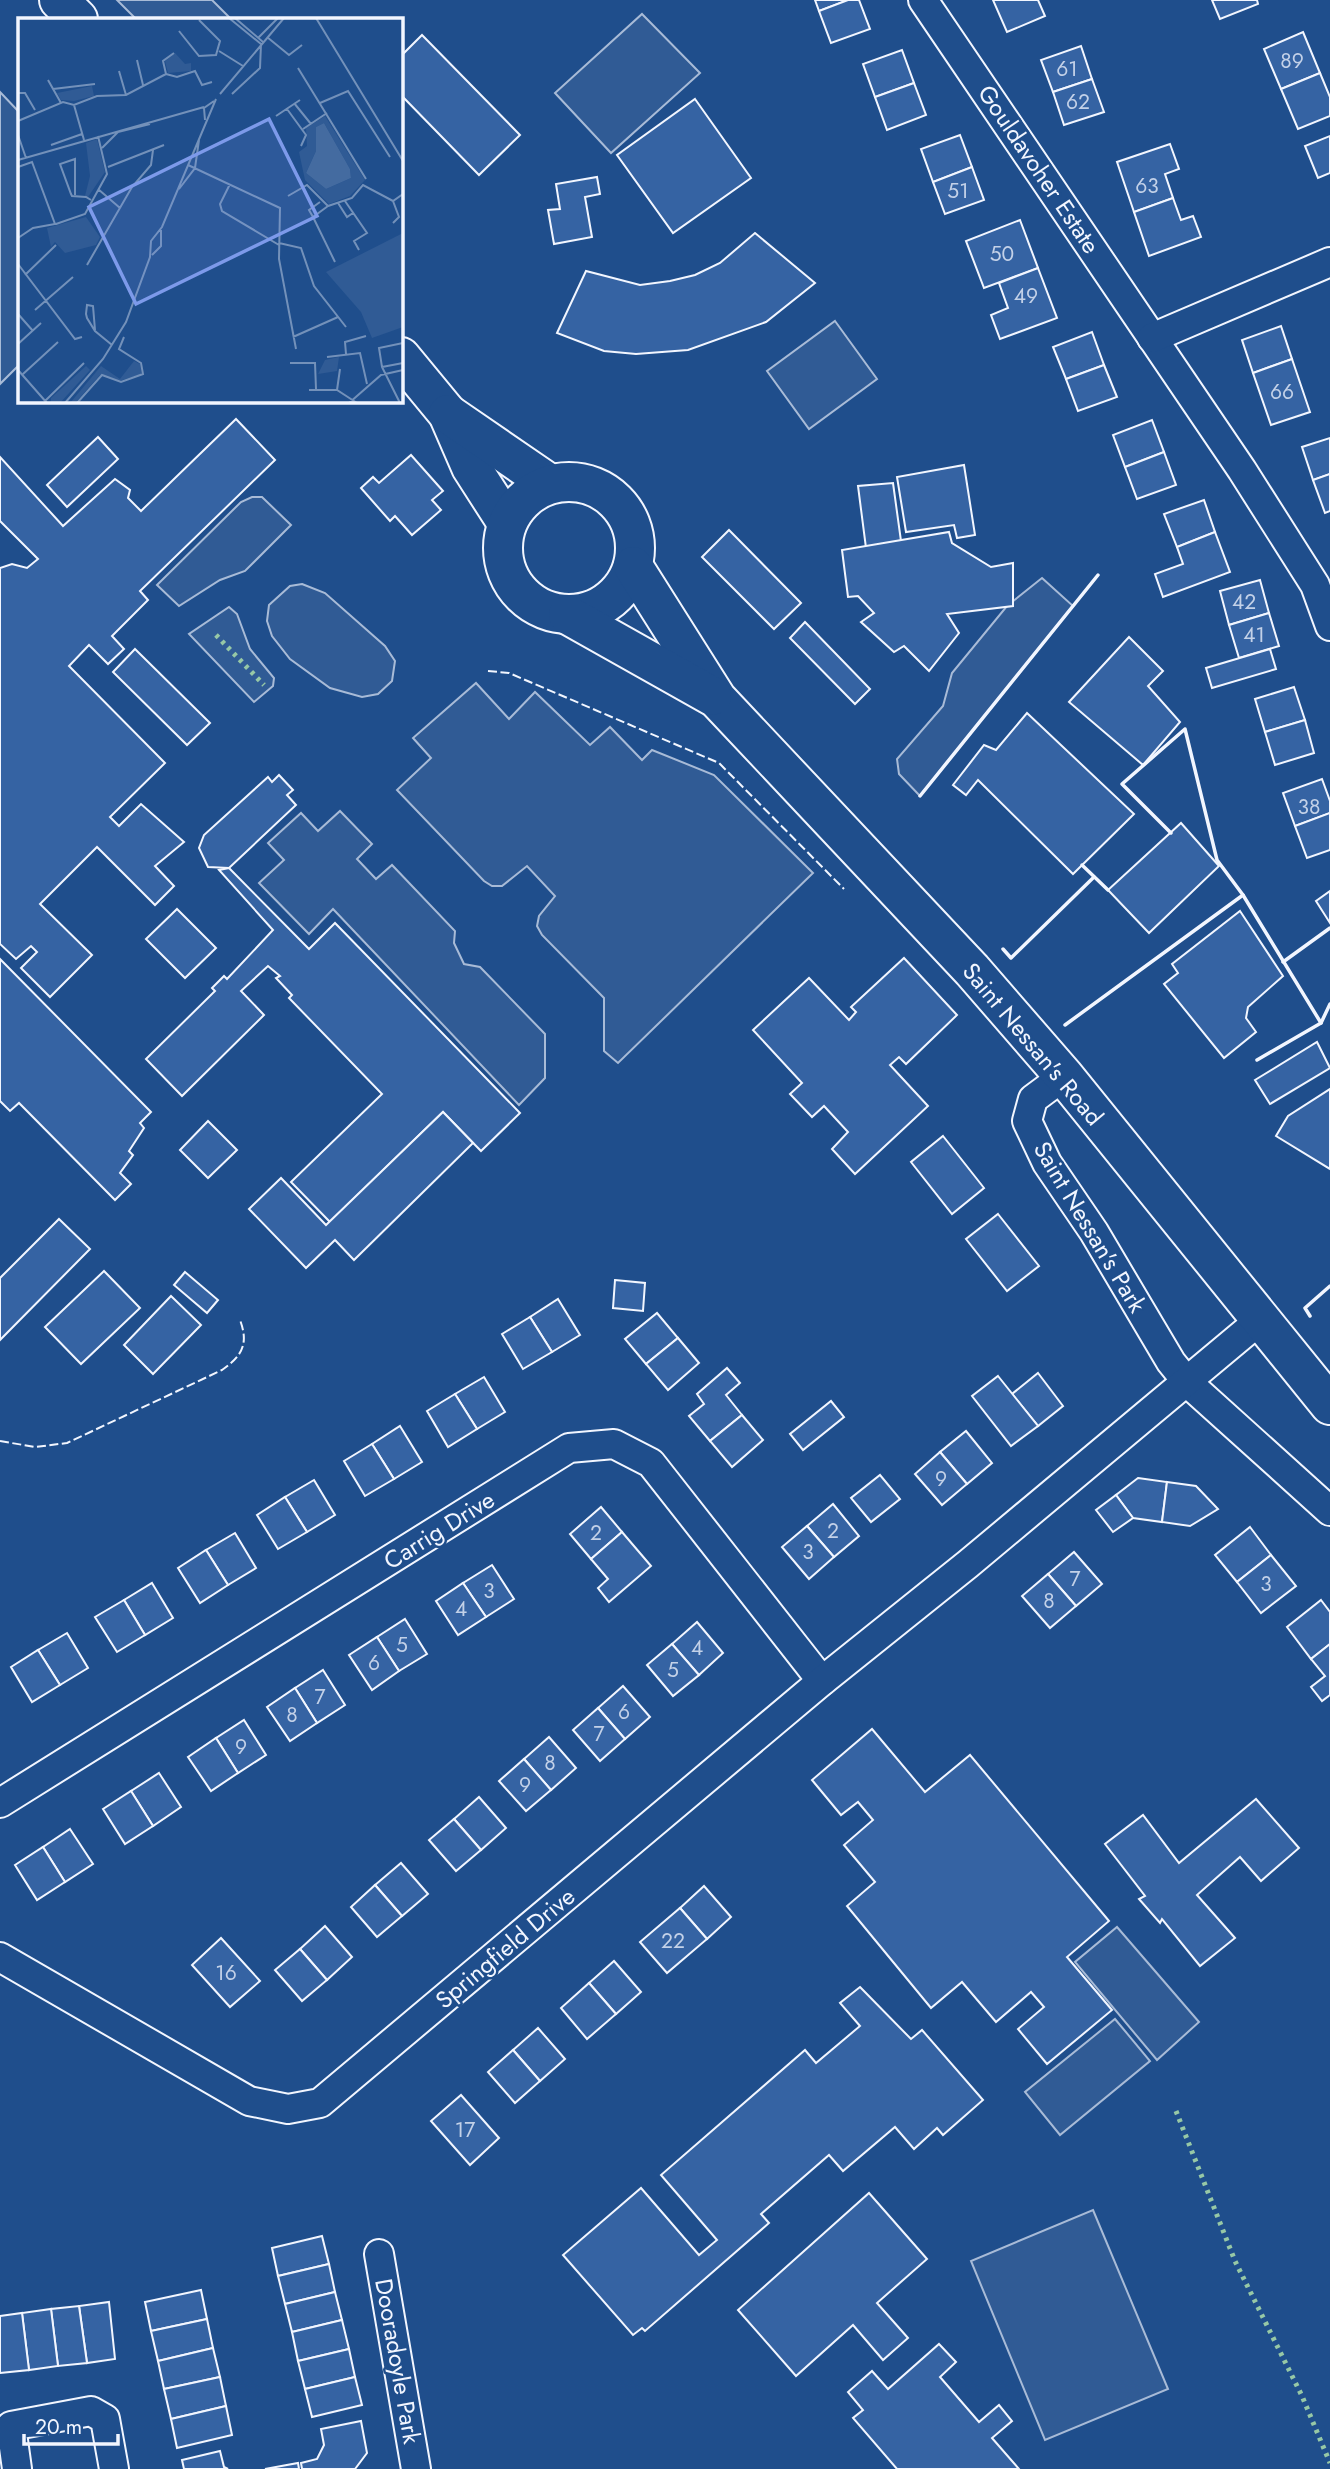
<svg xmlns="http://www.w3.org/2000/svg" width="1330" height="2469" font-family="Jost,sans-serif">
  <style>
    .built { fill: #305b95; stroke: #a8bbd7; stroke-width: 2 }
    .building { fill: #3563a3; stroke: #f2f6ff; stroke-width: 2 }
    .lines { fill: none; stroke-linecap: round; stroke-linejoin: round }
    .street-casing { stroke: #f2f6ff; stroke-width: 32 }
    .secondary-casing { stroke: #f2f6ff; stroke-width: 42 }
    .street { stroke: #1f4e8c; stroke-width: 28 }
    .secondary { stroke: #1f4e8c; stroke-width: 38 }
    .hedge { stroke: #97c8a6; stroke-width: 5; stroke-dasharray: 3.5 5; stroke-linecap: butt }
    .fence { stroke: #f2f6ff; stroke-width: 2; stroke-dasharray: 9 3.5; stroke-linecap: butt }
    .wall { stroke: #f2f6ff; stroke-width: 3.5 }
    .labels { text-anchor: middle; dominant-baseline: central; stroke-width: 5; stroke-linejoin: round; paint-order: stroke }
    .number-label { font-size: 21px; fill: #c3d1e8 }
    .street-label { font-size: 24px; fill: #f2f6ff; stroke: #1f4e8c }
    .inset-road { fill: none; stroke: #7391ba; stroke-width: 2 }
    .view { fill: #7d9aea; fill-opacity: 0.15; stroke: #7d9aea; stroke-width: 3.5 }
    .inset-edge { fill: none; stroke: #f2f6ff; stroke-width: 3.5 }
  </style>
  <rect width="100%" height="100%" fill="#1f4e8c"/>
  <g class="built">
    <polygon points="117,0 212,0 231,19 136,19"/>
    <polygon points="642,14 700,73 611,153 555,93"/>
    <polygon points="0,92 19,112 19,365 0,384"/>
    <polygon points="835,321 877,379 809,429 767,371"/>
    <polygon points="252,497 262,497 291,525 245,571 220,580 179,606 157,585 241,502"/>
    <polygon points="1042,578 1073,606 920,796 899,774 897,759 943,706 952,673 1007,606"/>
    <polygon points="302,584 325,593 385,646 395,661 392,681 378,694 362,697 330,688 290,659 272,636 267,621 269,605 290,586"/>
    <polygon points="229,607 237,614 250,649 274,678 273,686 254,702 189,634"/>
    <polygon points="476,683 509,719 535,692 590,745 610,727 642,760 652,750 714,775 813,873 618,1063 604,1051 604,998 542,935 537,926 539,916 555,896 527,866 502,886 492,886 484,881 397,790 431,758 413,738"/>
    <polygon points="340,811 372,844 357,859 376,879 392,865 455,931 454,943 464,964 480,967 545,1034 545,1078 519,1105 333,909 309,934 259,883 284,860 268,843 301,813 318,831"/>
    <polygon points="1117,1927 1199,2022 1157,2060 1075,1962"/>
    <polygon points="1115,2019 1150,2061 1060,2135 1025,2092"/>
    <polygon points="1093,2210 1168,2389 1045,2440 971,2261"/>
  </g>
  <g class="building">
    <polygon points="815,0 848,0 819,11"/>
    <polygon points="848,0 859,0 870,29 831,43 819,11"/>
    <polygon points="993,0 1038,0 1045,16 1007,32"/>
    <polygon points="1212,0 1257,0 1258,4 1220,19"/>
    <polygon points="1303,32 1320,73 1281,89 1264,49"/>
    <polygon points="422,35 520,135 479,175 401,95 401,56"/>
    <polygon points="1081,46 1092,79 1053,92 1041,60"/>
    <polygon points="902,50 914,83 875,97 863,64"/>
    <polygon points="1320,73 1330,97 1330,116 1298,129 1281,89"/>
    <polygon points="1092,79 1104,112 1064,125 1053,92"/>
    <polygon points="914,83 926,115 887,130 875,97"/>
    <polygon points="695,99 751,178 673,233 617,155"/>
    <polygon points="960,135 972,167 933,182 921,149"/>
    <polygon points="1330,136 1330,173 1318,178 1305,146"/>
    <polygon points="1170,144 1179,169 1165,174 1173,198 1134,212 1117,162"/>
    <polygon points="972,167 984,200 945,214 933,182"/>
    <polygon points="597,177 600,194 585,197 592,237 554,244 548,210 560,209 556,184"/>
    <polygon points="1173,198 1181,220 1193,216 1201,237 1149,256 1134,212"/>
    <polygon points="1020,220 1038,268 984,288 966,241"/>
    <polygon points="755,233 815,283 766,322 688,350 636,354 604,351 557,333 586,271 640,285 670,281 695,275 720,263"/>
    <polygon points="1038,268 1057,318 1000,339 991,315 1008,308 999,283"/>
    <polygon points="1281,326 1292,359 1253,373 1242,340"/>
    <polygon points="1092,332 1104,365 1066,379 1053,347"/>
    <polygon points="1292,359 1310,412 1271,425 1253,373"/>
    <polygon points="1104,365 1117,397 1078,411 1066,379"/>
    <polygon points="236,419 275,460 140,591 148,600 112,636 124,649 108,664 89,645 69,666 165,763 110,817 119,826 141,804 184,842 155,866 174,886 155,905 97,847 40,904 92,955 50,997 21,968 37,952 31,946 16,959 0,944 0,568 12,564 27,568 38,559 0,521 0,457 63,526 115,479 130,490 128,498 141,511"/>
    <polygon points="1152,420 1164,452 1125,467 1113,435"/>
    <polygon points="98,437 118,459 67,507 47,485"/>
    <polygon points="1330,438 1330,474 1313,480 1302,447"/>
    <polygon points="1164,452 1176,485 1137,499 1125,467"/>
    <polygon points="411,455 443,491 432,500 441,510 412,535 395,516 390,521 361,488 373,477 379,483"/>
    <polygon points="964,465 975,535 957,538 954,525 906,532 897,477"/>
    <polygon points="1330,474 1330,511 1325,513 1313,480"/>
    <polygon points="893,483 901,541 866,548 858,486"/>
    <polygon points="1204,500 1215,532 1177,547 1164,514"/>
    <polygon points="729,530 801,603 774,629 702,557"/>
    <polygon points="949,532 952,543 991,567 1013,563 1013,606 947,614 959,633 929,671 904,646 894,652 861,622 874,613 858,596 848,597 842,550"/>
    <polygon points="1215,532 1230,572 1163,597 1155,574 1183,564 1177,547"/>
    <polygon points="1260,580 1269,613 1229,625 1220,591"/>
    <polygon points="1269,613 1279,646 1239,658 1229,625"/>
    <polygon points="805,622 870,689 855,704 790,638"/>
    <polygon points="1129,637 1163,671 1148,686 1180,722 1143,765 1069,702"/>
    <polygon points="135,649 210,723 187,745 113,672"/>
    <polygon points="1270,649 1276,669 1212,688 1206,668"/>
    <polygon points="1294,687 1305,720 1265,732 1255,699"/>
    <polygon points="1027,713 1134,814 1073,874 978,780 966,795 953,785 984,745 996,750"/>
    <polygon points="1305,720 1314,753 1275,765 1265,732"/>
    <polygon points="279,775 293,790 287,795 296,805 229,868 208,867 199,848 204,835 268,777 272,782"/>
    <polygon points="1322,779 1330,801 1330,813 1295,826 1283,793"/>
    <polygon points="1330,813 1330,850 1307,858 1295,826"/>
    <polygon points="1181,823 1219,866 1149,933 1108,890"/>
    <polygon points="229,868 309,949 335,923 520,1113 481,1151 443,1112 330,1222 291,1182 382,1094 289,998 292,995 276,978 280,976 268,966 241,991 264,1015 182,1096 146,1059 215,991 212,988 224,976 227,979 273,930 219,870"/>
    <polygon points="1330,891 1330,923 1316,901"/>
    <polygon points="177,909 216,948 185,978 146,939"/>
    <polygon points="1240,911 1283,976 1248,1007 1246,1018 1256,1032 1224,1058 1164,984 1178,973 1172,964"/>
    <polygon points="904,958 957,1015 906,1064 899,1057 890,1065 928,1106 855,1174 832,1149 848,1132 824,1106 812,1117 790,1094 802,1083 753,1030 809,978 849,1020 856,1012 851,1007"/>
    <polygon points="0,959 151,1112 140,1123 144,1128 129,1151 133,1155 120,1173 131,1184 115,1200 19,1103 10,1111 0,1101"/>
    <polygon points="1317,1042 1330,1068 1270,1104 1255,1080"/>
    <polygon points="1330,1089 1330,1169 1276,1136 1288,1116"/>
    <polygon points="443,1112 473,1143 354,1260 335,1240 306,1268 249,1209 281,1178 326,1225"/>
    <polygon points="208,1121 237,1150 208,1178 180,1150"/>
    <polygon points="943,1136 984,1188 952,1214 911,1162"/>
    <polygon points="998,1214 1039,1266 1007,1291 966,1239"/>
    <polygon points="59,1219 90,1249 0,1340 0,1278"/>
    <polygon points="104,1271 140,1308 81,1364 45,1327"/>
    <polygon points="185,1272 218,1300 207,1313 174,1285"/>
    <polygon points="615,1280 645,1283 643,1311 613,1308"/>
    <polygon points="171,1296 201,1325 153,1374 124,1345"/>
    <polygon points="558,1299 580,1335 552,1352 530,1317"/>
    <polygon points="657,1313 678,1338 646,1364 625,1339"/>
    <polygon points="530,1317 552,1352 523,1369 502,1334"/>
    <polygon points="678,1338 699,1363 668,1390 646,1364"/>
    <polygon points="727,1368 740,1383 726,1395 742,1415 710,1441 689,1416 704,1404 697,1394"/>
    <polygon points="1038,1373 1063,1406 1038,1426 1012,1394"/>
    <polygon points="998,1376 1038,1426 1011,1446 972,1396"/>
    <polygon points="484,1377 505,1412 477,1429 455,1394"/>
    <polygon points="455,1394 477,1429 448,1447 427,1411"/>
    <polygon points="831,1401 844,1417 803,1450 790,1434"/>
    <polygon points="742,1415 763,1440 732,1467 710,1441"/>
    <polygon points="400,1426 422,1462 394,1479 372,1444"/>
    <polygon points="966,1431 992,1463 967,1484 940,1452"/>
    <polygon points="372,1444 394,1479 365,1496 344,1461"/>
    <polygon points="940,1452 967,1484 942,1505 915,1474"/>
    <polygon points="880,1475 900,1499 871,1522 851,1498"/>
    <polygon points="1138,1478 1167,1482 1162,1522 1133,1518 1116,1495"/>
    <polygon points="314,1480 335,1515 307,1532 285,1497"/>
    <polygon points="1167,1482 1196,1486 1218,1509 1190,1526 1162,1522"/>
    <polygon points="1116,1495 1133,1518 1113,1532 1096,1510"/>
    <polygon points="285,1497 307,1532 278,1549 257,1515"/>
    <polygon points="833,1504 859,1536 834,1557 807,1526"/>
    <polygon points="601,1507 622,1532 591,1559 570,1534"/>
    <polygon points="807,1526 834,1557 809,1579 782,1547"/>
    <polygon points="1250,1527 1271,1555 1237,1582 1215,1555"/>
    <polygon points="622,1532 651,1566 609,1602 598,1588 608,1579 591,1559"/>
    <polygon points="235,1533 256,1568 228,1585 206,1550"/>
    <polygon points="206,1550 228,1585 200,1603 178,1568"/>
    <polygon points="1074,1552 1102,1584 1076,1606 1048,1574"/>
    <polygon points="1271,1555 1296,1586 1261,1613 1237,1582"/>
    <polygon points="492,1565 514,1599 486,1617 463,1583"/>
    <polygon points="1048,1574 1076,1606 1050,1628 1022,1596"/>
    <polygon points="152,1583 173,1618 145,1635 124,1600"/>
    <polygon points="463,1583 486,1617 458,1635 436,1601"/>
    <polygon points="124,1600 145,1635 117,1652 95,1617"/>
    <polygon points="1321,1600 1330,1612 1330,1644 1311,1659 1287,1627"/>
    <polygon points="405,1619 427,1654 399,1671 377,1637"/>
    <polygon points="697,1622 723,1653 699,1675 672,1644"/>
    <polygon points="67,1633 88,1668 60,1685 38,1650"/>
    <polygon points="377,1637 399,1671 372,1690 349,1655"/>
    <polygon points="672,1644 699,1675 673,1696 647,1665"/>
    <polygon points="1330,1644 1330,1695 1322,1701 1311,1687 1325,1676 1311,1659"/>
    <polygon points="38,1650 60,1685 32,1702 11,1667"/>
    <polygon points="323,1670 345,1705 317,1723 295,1688"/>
    <polygon points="623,1686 650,1717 625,1739 598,1708"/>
    <polygon points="295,1688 317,1723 290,1741 267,1707"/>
    <polygon points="598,1708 625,1739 600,1761 573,1730"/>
    <polygon points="244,1720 266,1755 238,1773 216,1738"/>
    <polygon points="872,1729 925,1792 970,1755 1109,1921 1067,1957 1112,2010 1047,2064 1018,2029 1044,2007 1031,1992 996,2022 962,1982 931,2008 847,1906 875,1882 844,1845 873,1820 858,1802 841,1815 812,1780"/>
    <polygon points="549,1737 576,1768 551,1790 524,1759"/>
    <polygon points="216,1738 238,1773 211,1791 188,1757"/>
    <polygon points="524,1759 551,1790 526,1811 499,1781"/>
    <polygon points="159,1773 181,1807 153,1826 131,1791"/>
    <polygon points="131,1791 153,1826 125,1844 103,1809"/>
    <polygon points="479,1797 506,1828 481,1850 454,1819"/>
    <polygon points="1256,1799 1299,1848 1261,1881 1240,1857 1197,1895 1235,1938 1200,1966 1162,1919 1160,1923 1139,1899 1145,1896 1105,1844 1143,1815 1179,1863"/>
    <polygon points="454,1819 481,1850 456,1871 429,1840"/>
    <polygon points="70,1829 93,1864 65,1882 43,1847"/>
    <polygon points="43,1847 65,1882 37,1900 15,1865"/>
    <polygon points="401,1863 428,1894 402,1916 375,1885"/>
    <polygon points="375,1885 402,1916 377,1937 351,1907"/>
    <polygon points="704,1886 731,1917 707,1939 680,1908"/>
    <polygon points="680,1908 707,1939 667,1973 640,1942"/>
    <polygon points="325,1926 352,1957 327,1980 300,1949"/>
    <polygon points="221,1938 260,1981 230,2007 192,1965"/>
    <polygon points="300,1949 327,1980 302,2001 275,1970"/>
    <polygon points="614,1961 641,1992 616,2014 589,1983"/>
    <polygon points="589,1983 616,2014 587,2039 561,2008"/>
    <polygon points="860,1987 911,2039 922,2030 983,2100 943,2135 937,2128 914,2149 895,2127 843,2171 829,2155 761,2214 769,2223 645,2331 642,2328 633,2335 563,2255 641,2188 699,2255 717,2240 661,2175 805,2050 816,2063 860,2026 840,2003"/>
    <polygon points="538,2028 565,2059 540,2081 513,2050"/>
    <polygon points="513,2050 540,2081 515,2103 488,2072"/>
    <polygon points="461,2095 499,2138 470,2165 431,2121"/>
    <polygon points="869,2193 927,2259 877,2303 908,2338 883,2360 853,2325 796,2376 738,2310"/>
    <polygon points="322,2236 329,2264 278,2276 272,2248"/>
    <polygon points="329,2264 335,2292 285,2304 278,2276"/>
    <polygon points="201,2290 207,2319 151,2331 145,2302"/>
    <polygon points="335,2292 342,2320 292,2332 285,2304"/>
    <polygon points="109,2302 115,2359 87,2363 79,2306"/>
    <polygon points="79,2306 87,2363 58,2366 51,2309"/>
    <polygon points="51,2309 58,2366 29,2370 22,2313"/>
    <polygon points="22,2313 29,2370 0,2373 0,2316"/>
    <polygon points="207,2319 213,2348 158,2361 151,2331"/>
    <polygon points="342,2320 349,2349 298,2361 292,2332"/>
    <polygon points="939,2344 956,2362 940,2377 979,2422 999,2405 1012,2421 992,2438 1019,2469 897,2469 853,2418 863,2410 848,2392 872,2371 888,2389"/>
    <polygon points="213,2348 220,2377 164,2389 158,2361"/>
    <polygon points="349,2349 355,2377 305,2389 298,2361"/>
    <polygon points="220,2377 226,2406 171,2419 164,2389"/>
    <polygon points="355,2377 362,2405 312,2417 305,2389"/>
    <polygon points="226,2406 232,2435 177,2448 171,2419"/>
    <polygon points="361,2421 367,2453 355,2469 302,2469 301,2463 317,2459 324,2445 321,2429"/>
    <polygon points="220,2451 224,2467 228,2469 184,2469 182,2460"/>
    <polygon points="298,2463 299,2469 265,2469"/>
  </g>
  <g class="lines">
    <g class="street-casing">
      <g id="street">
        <polyline points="923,0 1242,470 1315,585 1330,626"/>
        <polyline points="1152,338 1330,262"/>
        <polyline points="1064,1076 1033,1099 1027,1121 1047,1163 1094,1232 1171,1362 1188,1383 1330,1511"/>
        <polyline points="0,1803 569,1448 614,1444 651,1463 822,1681"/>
        <polyline points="0,1957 249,2101 288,2109 320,2103 822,1681 968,1564 1260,1320"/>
        <polyline points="379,2254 416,2469"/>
        <polyline points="17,2469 11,2426 91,2411 105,2419 114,2469"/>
      </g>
    </g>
    <g class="secondary-casing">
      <g id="secondary">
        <polyline points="59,0 78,19"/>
        <polyline points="401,357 448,414 471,467 507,523"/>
        <polyline points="448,414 550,484"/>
        <circle cx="569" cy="548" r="66"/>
        <polyline points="633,566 717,699 972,970 1064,1076 1330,1405"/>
        <polyline points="568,615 712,696"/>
      </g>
    </g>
    <use href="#street" class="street"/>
    <use href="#secondary" class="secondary"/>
    <g class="hedge">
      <polyline points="216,635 264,685"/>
      <polyline points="1176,2111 1235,2261 1302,2396 1330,2463"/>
    </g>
    <g class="fence">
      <polyline points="488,671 509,673 719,763 844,889"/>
      <path d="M0,1441L35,1447L67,1443L222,1370C242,1356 249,1344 240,1320"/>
    </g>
    <g class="wall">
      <polyline points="920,796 1098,575"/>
      <polyline points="1082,865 1108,890"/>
      <polyline points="1243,895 1321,1023"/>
      <polyline points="1003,949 1011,958 1094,877"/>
      <polyline points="1283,962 1330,928"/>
      <polyline points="1065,1025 1243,895 1217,860 1185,729 1122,784 1171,833"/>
      <polyline points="1257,1060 1321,1023 1330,1004"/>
      <polyline points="1310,1316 1305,1308 1330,1286"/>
    </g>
  </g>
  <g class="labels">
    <g class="number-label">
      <text x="1292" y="61">89</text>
      <text x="1067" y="69">61</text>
      <text x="1078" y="102">62</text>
      <text x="1147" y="186">63</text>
      <text x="958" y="191">51</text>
      <text x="1002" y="254">50</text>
      <text x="1026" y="296">49</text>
      <text x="1282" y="392">66</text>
      <text x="1244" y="602">42</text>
      <text x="1254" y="635">41</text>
      <text x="1309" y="807">38</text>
      <text x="941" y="1479">9</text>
      <text x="833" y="1531">2</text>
      <text x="596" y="1533">2</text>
      <text x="808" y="1552">3</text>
      <text x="1075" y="1579">7</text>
      <text x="1266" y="1584">3</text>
      <text x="489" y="1591">3</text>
      <text x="1049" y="1601">8</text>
      <text x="461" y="1609">4</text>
      <text x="402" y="1645">5</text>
      <text x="697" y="1648">4</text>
      <text x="374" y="1663">6</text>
      <text x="673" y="1670">5</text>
      <text x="320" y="1697">7</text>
      <text x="624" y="1712">6</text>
      <text x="292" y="1715">8</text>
      <text x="599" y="1734">7</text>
      <text x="241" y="1747">9</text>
      <text x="550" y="1763">8</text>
      <text x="525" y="1785">9</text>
      <text x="673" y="1941">22</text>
      <text x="226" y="1973">16</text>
      <text x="465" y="2130">17</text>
    </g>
    <g class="street-label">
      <text transform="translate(1039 169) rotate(56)">Gouldavoher Estate</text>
      <text transform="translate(1033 1044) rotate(50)">Saint Nessan's Road</text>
      <text transform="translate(1090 1227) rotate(59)">Saint Nessan's Park</text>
      <text transform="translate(439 1530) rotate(-32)">Carrig Drive</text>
      <text transform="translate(505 1948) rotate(-40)">Springfield Drive</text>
      <text transform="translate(398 2361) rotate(80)">Dooradoyle Park</text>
    </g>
  </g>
  <g transform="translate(18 18)">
    <rect width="385" height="385" fill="#1f4e8c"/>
    <path d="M157,35L167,46L173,45V53L150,55L147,43ZM74,68L76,78L56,83L43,82L39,75ZM307,98L347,162L332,178L311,186L287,162L281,134L289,128L288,110ZM306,105L332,151L333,160L308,171L288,155L298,133V109ZM79,121L87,154L70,179L67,178L72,158L68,125ZM68,199L82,219L78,227L47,235L37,224L33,229L29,210ZM385,215V309L354,320L343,294L308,254ZM321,339L319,353L300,356L307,342ZM116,343L122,346L124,356L101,363L82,357L57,385H52L83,348L102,361ZM68,348L72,352L42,385H33V380Z" fill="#305b95" fill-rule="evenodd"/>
    <path d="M306,105L332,151L333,160L308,171L288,155L298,133V109Z" fill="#446ba0"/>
    <path class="inset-road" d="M211,0L243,26M217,0L245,24M298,0L385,143M161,13L181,38L198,37L202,23L181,2M249,19L271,37L284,27M240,20L260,0M201,33L225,48M119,42L125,67M280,50L348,161M101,53L108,77M148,56L159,59L177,53L184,67L194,64M148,56L145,43L156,35M30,62L43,85M35,71L77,66M0,75H7L17,92M202,76L266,0M214,76L242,50L243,26M276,85L293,106M302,85L330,73L372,139M56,87L66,122M269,91L288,117L283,128M258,98L282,82M187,102L186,90L196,83M0,103L45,84L56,87L79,78L108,77L148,56M285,111L309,95M0,117L8,140M33,127L64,116M84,130L100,114L132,106M0,142L186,89M170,147L262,190L261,241L278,331M0,149L14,144L37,206L15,210L0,220M90,149L146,127M212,166L202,186L204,193L261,227M80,171L102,190M161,171L177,150L181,122M57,177V141L42,146L53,176L54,178L68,179L73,182M270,178L289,167L310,188L334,180L345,167L375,183L385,176M327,183L349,215L336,223L341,232M375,183L381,199L375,205M302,184L291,192L295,199L310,188M320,185L329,199L335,195M295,199L317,244M38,206L67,196L89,156L80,118M261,225L283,230L296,268L328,309M134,237L143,228V212M0,246L57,321L64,319M69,247L114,169L133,147L135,132M7,257L38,227M17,292L55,259M0,296L15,313M77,312L75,288L69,287L68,296L69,300L77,313L94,327M275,319L320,299M0,326L23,305M328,336L327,324L348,318M309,339L342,335L349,366M272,345H297L298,371M364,349L385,345M0,352L29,385M5,356L40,324M291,372H319L339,385M319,372L322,351M27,383L66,345M47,385L85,341L108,304L132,239L133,223L144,209L198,81M59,385L84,357L103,364L125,356L123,345L101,331L106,319M331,385L363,357L385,352M382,385L364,349L361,330L385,325"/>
    <path class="view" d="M251,101L299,198L118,286L71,189Z"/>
    <rect width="385" height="385" class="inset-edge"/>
  </g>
  <path d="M24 2434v10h94v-10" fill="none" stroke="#f2f6ff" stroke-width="3.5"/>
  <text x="35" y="2434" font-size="21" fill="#f2f6ff" stroke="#1f4e8c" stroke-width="5" paint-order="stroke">20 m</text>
</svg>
